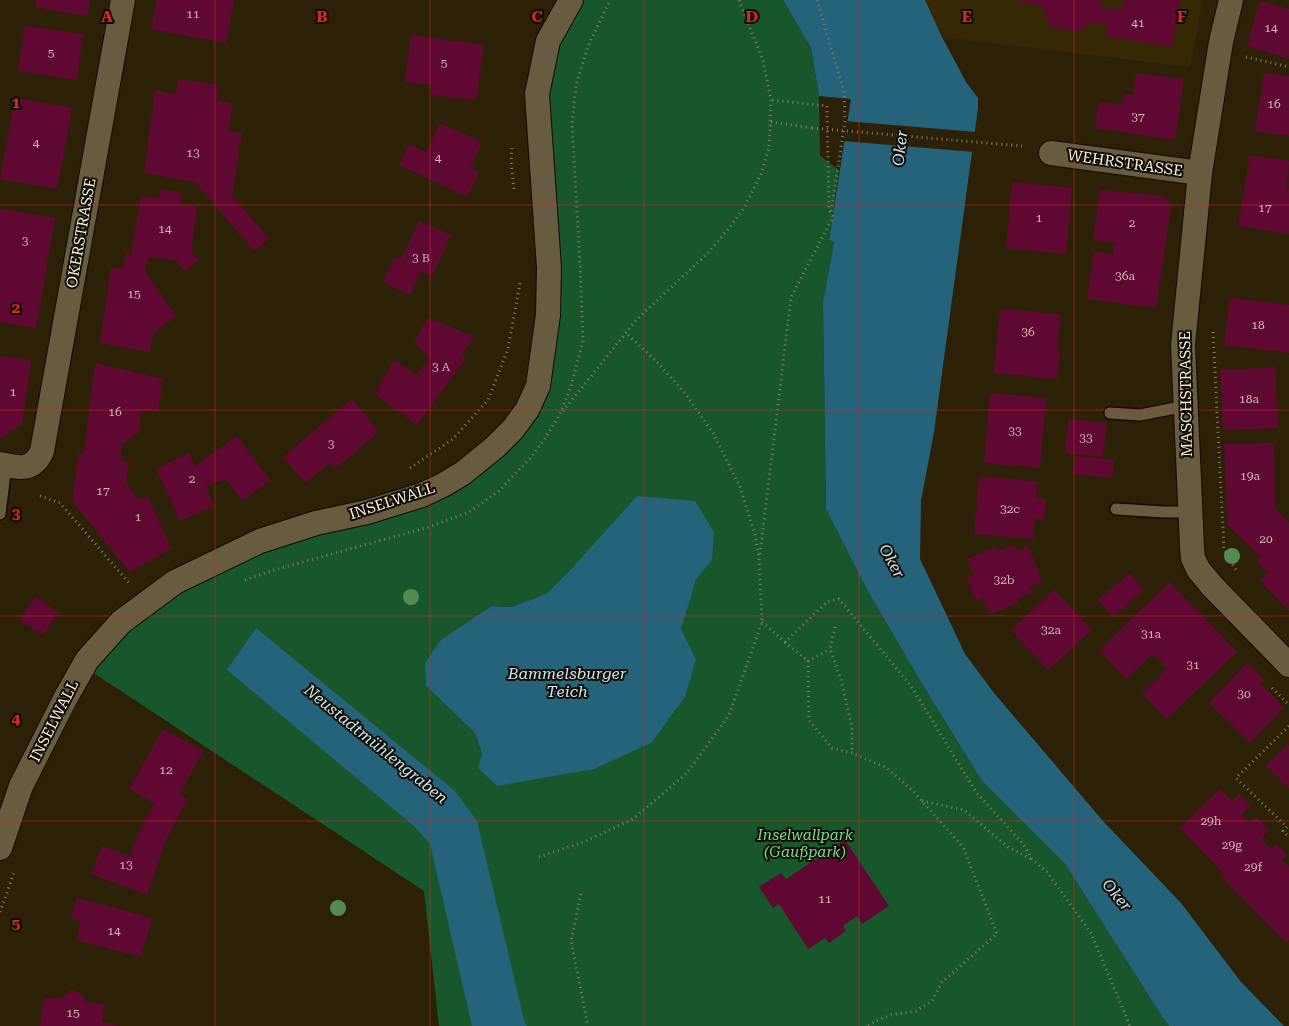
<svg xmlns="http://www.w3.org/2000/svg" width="1289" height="1026" font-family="'Roboto Serif',serif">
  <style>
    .built { fill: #362805 }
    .green { fill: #18572b; fill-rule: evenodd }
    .water { fill: #25637a }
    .pier { fill: #2c2107 }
    .building { fill: #5f0932 }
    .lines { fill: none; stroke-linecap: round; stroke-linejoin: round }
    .service-casing { stroke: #140a00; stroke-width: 14 }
    .minor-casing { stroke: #140a00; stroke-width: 26 }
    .path { stroke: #867c67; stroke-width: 3; stroke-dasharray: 1 4; stroke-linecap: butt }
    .service { stroke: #675b40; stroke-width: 11 }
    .minor { stroke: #675b40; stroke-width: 24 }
    .path-bridge { stroke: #867c67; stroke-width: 3; stroke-dasharray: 1 4; stroke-linecap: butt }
    .tree { fill: #558a52 }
    .grid { fill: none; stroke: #d62828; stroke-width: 1; stroke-opacity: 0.55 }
    .labels { text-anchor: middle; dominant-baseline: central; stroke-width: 4; stroke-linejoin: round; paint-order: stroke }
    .number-label { font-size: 12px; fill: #d3b8b8 }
    .street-label { font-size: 15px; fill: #faf3e4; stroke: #100c03 }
    .park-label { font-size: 15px; font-style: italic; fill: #76e08f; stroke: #100c03 }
    .water-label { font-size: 16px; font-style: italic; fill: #cce5f0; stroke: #100c03 }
    .grid-label { font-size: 16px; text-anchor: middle; font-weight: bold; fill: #d62828; stroke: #100c03; stroke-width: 4; stroke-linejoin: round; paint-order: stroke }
  </style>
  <rect width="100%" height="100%" fill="#2c2107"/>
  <polygon class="built" points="925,0 1203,0 1190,67 942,37"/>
  <path class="green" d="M571,0H783L811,48L819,96L820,156L839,170L829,240L834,242L823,302L826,509L866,588L922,684L982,781L1065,864L1161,1015L1169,1026H439L424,891L83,666L175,582L443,485L539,386L537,94ZM712,560L696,580L680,630L696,659L497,786L479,768L482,754L475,733L426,686L492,606L511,607L546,594L574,566Z"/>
  <g class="water">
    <polygon points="783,0 925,0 942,37 966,82 978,98 978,108 934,432 921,501 920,559 965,654 994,693 1103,821 1181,903 1241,982 1284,1026 1169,1026 1161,1015 1065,864 982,781 922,684 866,588 826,509 823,302 834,242 829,240 851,99 819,96 811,48"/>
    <polygon points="637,496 695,501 714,532 712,560 696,580 681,629 696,659 685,697 651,743 594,769 497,786 478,768 482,754 475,733 426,686 425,663 441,640 492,606 511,607 546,594 574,566"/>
    <polygon points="256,628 455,791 477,821 524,1020 527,1026 472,1026 430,844 414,826 227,670"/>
  </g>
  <polygon class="pier" points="845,121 977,132 974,152 842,141"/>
  <g class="building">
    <polygon points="36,0 90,0 87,16 35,7"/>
    <polygon points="157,0 234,0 226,43 151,29"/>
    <polygon points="1015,0 1100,0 1103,9 1111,10 1111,7 1122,9 1124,0 1181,0 1172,47 1106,36 1108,25 1091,22 1080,32 1050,27 1042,6"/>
    <polygon points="1260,1 1289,9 1289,59 1247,46"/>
    <polygon points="25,26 83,34 77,80 18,71"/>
    <polygon points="411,35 484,45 476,100 431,95 432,85 405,82"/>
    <polygon points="1136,73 1184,79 1175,140 1095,128 1099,102 1122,105 1124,94 1133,95"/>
    <polygon points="1264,73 1289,76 1289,136 1255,131"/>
    <polygon points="179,79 219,85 217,100 233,104 228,131 242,133 232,195 269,239 254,251 195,182 144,173 155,90 175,94"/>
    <polygon points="15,98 72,108 57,189 0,179"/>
    <polygon points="440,123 482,142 470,168 479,172 467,197 399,165 409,144 426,152"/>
    <polygon points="1250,155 1289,161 1287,189 1289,189 1289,234 1238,226"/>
    <polygon points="1012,182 1072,188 1066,254 1006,248"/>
    <polygon points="161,189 181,193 180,203 197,207 191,250 199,260 185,271 175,260 148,257 145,272 176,316 153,333 150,352 100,343 111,267 123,269 126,253 131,254 141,196 159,198"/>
    <polygon points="1100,190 1163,196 1171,206 1156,308 1087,299 1094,251 1113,254 1115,243 1093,240"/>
    <polygon points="0,209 55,218 36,328 0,322"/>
    <polygon points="419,221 451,235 432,276 421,271 410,295 383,282 394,257 401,260"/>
    <polygon points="1230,298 1289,305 1289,353 1224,345"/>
    <polygon points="1000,309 1060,314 1057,350 1060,351 1057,379 994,373"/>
    <polygon points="428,318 475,337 461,354 466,358 417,425 375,394 394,360 416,375 430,358 414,342"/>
    <polygon points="0,356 31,360 22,423 2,438 0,438"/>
    <polygon points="95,363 163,379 158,412 141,411 139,432 122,444 120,460 129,462 126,482 139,500 148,496 171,549 130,572 72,501 79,453 84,453"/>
    <polygon points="1275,367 1278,428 1223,430 1220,370"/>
    <polygon points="990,393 1046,398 1040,468 984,463"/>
    <polygon points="352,399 379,432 335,469 330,463 305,483 283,457"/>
    <polygon points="1068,419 1107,423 1103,457 1065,453"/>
    <polygon points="237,436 270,480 243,501 226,479 206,486 214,506 180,521 156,469 189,453 195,466"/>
    <polygon points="1274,443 1275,509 1289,523 1289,611 1260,581 1268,573 1257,562 1261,557 1228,526 1224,444"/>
    <polygon points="1075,456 1114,460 1112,478 1073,474"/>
    <polygon points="979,476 1038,482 1036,498 1046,499 1044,520 1035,519 1033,539 974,534"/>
    <polygon points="1014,545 1016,551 1028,546 1042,582 1030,586 1033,592 1017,599 1019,602 990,614 983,598 976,601 966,578 974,575 967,559 996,547 998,551"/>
    <polygon points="1130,573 1144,590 1113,617 1098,600"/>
    <polygon points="1170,582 1237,652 1166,719 1142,693 1167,669 1159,660 1152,654 1126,679 1099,650"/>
    <polygon points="1054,590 1092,630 1048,670 1011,630"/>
    <polygon points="35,597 58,612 43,635 20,620"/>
    <polygon points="1247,663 1264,680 1260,684 1284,707 1250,743 1209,703"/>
    <polygon points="163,729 203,751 179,794 188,799 167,837 147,895 91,874 102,846 129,856 143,824 154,803 129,789"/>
    <polygon points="1289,744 1289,789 1266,766"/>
    <polygon points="1220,789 1232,801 1239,794 1251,806 1242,814 1251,823 1256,817 1269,830 1261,839 1271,849 1277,844 1287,855 1282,860 1289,867 1289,940 1286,943 1222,877 1224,874 1180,828"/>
    <polygon points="845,840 889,906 862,924 857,916 843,926 846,931 829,943 825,938 808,949 779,904 773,908 759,887 781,873 786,879"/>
    <polygon points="77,898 152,918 141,957 76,940 81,921 71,919"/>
    <polygon points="71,990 81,993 86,1002 105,1005 102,1022 121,1026 40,1026 44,998 62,998"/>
  </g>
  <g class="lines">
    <g class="service-casing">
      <g id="service">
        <polyline points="1110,413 1140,415 1186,406"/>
        <polyline points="1116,509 1164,512 1189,512"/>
        <polyline points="0,514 6,465"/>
      </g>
    </g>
    <g class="minor-casing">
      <g id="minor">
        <polyline points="1231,0 1221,42 1200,173 1183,345 1192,547 1193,558 1198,569 1212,586 1289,665"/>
        <polyline points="1051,153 1200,173"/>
        <path d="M0,464C18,468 33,472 42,451L123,0"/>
        <polyline points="0,848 21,786 65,699 87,660 121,622 175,582 260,541 316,523 367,512 422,495 443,485 463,473 495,447 513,429 527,410 538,386 548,315 549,268 537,94 548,41 571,0"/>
      </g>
    </g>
    <g class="path">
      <polyline points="817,0 844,92 845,121 831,213"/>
      <polyline points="1246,57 1289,67"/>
      <polyline points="771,122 812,128"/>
      <polyline points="512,148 511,160 514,189"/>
      <polyline points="1213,332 1224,549 1236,570"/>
      <polyline points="563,411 637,319 707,254 729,228 744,208 761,174 769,148 771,100 763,61 739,0"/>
      <polyline points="410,468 453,439 488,400 508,349 520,283"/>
      <polyline points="40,496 60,503 129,583"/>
      <polyline points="760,554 791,297 833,217 829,209 827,106 771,100"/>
      <polyline points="245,580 274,570 429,527 469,512 499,491 532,456 546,437 560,414 571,386 583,341 580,264 572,124 576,85 588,46 610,0"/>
      <polyline points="762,622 785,642 827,602 839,599 911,686 976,792 1023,844 1032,859 1047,872 1091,933 1130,1026"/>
      <polyline points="835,627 830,649 841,680 852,727 852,753"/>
      <polyline points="785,642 808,661"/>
      <polyline points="808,661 809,720 832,748 852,753 887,768 913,791 963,847 997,934 942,982 932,1001 916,1011 891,1015 876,1021 868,1026"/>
      <polyline points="808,661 830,649"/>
      <polyline points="1272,688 1289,705"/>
      <polyline points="1289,726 1236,778 1287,827 1283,831 1289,837"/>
      <polyline points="922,801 964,810 1008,847 1031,859"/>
      <polyline points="539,857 586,841 633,819 687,773 729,715 762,622 759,558 755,535 740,487 713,433 684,392 658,363 626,333"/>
      <polyline points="581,894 571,941 588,1026"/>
      <polyline points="0,912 15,870"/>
    </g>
    <use href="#service" class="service"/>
    <use href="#minor" class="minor"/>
    <polyline class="path-bridge" points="812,128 1022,146"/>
  </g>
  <g class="tree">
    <circle cx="1232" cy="556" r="8"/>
    <circle cx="411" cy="597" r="8"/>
    <circle cx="338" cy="908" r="8"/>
  </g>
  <path class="grid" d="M215,0V1026M430,0V1026M644,0V1026M859,0V1026M1074,0V1026M0,205H1289M0,410H1289M0,616H1289M0,821H1289"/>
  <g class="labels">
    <g class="number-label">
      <text x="193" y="14">11</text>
      <text x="1138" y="23">41</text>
      <text x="1271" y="28">14</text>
      <text x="51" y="53">5</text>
      <text x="444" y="63">5</text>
      <text x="1274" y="104">16</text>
      <text x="1138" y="117">37</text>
      <text x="36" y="143">4</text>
      <text x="193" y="153">13</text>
      <text x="438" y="158">4</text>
      <text x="1265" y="208">17</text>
      <text x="1039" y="218">1</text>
      <text x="1132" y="223">2</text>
      <text x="165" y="229">14</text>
      <text x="25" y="241">3</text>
      <text x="421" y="258">3 B</text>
      <text x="1125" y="276">36a</text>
      <text x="134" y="294">15</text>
      <text x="1258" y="325">18</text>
      <text x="1028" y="332">36</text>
      <text x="441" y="367">3 A</text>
      <text x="13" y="392">1</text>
      <text x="1249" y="399">18a</text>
      <text x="115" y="412">16</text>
      <text x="1015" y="431">33</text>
      <text x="1086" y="438">33</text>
      <text x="331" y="444">3</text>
      <text x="1250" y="476">19a</text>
      <text x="192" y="479">2</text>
      <text x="103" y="491">17</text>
      <text x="1010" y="509">32c</text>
      <text x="138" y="517">1</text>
      <text x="1266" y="539">20</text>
      <text x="1004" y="580">32b</text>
      <text x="1051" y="630">32a</text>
      <text x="1151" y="634">31a</text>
      <text x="1193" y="665">31</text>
      <text x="1244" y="694">30</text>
      <text x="166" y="770">12</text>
      <text x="1211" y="821">29h</text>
      <text x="1232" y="845">29g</text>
      <text x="126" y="865">13</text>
      <text x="1253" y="867">29f</text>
      <text x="825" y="899">11</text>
      <text x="114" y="931">14</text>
      <text x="73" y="1013">15</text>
    </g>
    <g class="street-label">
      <text transform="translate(1125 163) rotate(8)">WEHRSTRASSE</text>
      <text transform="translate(81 233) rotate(-80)">OKERSTRASSE</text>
      <text transform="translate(1186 394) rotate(-91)">MASCHSTRASSE</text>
      <text transform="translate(392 501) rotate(-18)">INSELWALL</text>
      <text transform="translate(54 721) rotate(-63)">INSELWALL</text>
    </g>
    <g class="park-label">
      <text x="805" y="835">Inselwallpark<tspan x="805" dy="17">(Gaußpark)</tspan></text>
    </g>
    <g class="water-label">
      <text transform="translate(900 148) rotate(-83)">Oker</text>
      <text transform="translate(892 561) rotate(61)">Oker</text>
      <text x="567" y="673">Bammelsburger<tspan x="567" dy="18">Teich</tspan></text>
      <text transform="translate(376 744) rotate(39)">Neustadtmühlengraben</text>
      <text transform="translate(1117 895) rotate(50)">Oker</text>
    </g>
  </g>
  <g class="grid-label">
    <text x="107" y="22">A</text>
    <text x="322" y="22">B</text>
    <text x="537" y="22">C</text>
    <text x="752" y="22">D</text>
    <text x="967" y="22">E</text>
    <text x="1182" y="22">F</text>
    <text x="16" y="108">1</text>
    <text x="16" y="313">2</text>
    <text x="16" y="519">3</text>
    <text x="16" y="724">4</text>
    <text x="16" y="929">5</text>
  </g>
</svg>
